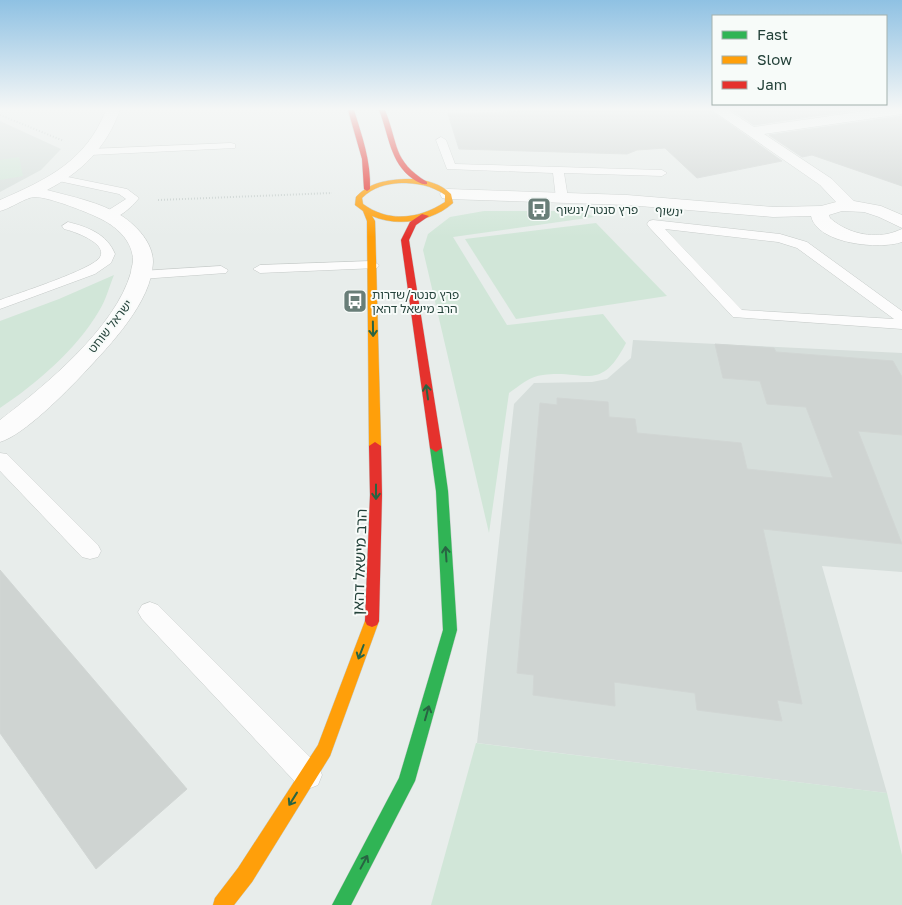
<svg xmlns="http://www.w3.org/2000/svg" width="902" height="905" font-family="'Golos Text','Noto Sans Hebrew',sans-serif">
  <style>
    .built { fill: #d6dedb }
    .green { fill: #d1e6d8 }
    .building { fill: #cfd4d2; stroke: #d1d6d4 }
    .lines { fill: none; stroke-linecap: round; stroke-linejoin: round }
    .lane-casing { stroke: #c5cac8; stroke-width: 1 }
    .street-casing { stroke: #c5cac8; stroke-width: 1 }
    .fast-casing { stroke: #c3cbc8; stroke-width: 1 }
    .slow-casing { stroke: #c3cbc8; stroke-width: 1 }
    .jam-casing { stroke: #c3cbc8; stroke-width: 1 }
    .path { stroke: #c3ccca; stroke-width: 2; stroke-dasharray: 1 2; stroke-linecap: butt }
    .lane { fill: #fcfcfc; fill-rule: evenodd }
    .street { fill: #fcfcfc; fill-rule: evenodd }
    .fast { fill: #30b455; fill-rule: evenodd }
    .slow { fill: #ff9f0a; fill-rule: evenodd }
    .jam { fill: #e5322d; fill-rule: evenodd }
    .oneway { stroke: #286442 }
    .labels { text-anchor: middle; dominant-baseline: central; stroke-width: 4; stroke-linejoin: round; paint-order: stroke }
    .far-poi-label { font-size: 12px; fill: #24423a; stroke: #f7fbf9; text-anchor: start }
    .far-street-label { font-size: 12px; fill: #24423a; stroke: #f7fbf9 }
    .street-label { font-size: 15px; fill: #24423a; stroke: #f7fbf9 }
  </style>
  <rect width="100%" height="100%" fill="#e8edeb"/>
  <g class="built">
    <polygon points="0,121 61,149 41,170 0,192"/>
    <polygon points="633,340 902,353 902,572 822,566 887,793 477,743 514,404 534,383 592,382 607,379 631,358"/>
  </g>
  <g class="green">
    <polygon points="19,157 23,176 0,180 0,160"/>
    <path d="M484,211H582L594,217L453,237L507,325L603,314L626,343C600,394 585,369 543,375C530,376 519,386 509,393L489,533L423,250L428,234L450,217Z"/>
    <polygon points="596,223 667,296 516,319 465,239"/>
    <path d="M114,275C109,287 106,300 99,311C77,349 36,384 0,408V321L59,299Z"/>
    <polygon points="476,743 887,793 902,855 902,905 431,905"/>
  </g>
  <g class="building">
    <polygon points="559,110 710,110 782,161 697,178 665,148 637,150 627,154 459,149 448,114"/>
    <polygon points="732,110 856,110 754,125"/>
    <polygon points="902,116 902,186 812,155 802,157 769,135"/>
    <polygon points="715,344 774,348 776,352 893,361 902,377 902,435 858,431 902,544 763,529 802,704 777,700 782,721 697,710 695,693 614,682 615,706 533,695 534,675 517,673 540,403 557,405 557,398 608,402 609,417 635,419 637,433 741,443 747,469 833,478 806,407 767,404 760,381 723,378"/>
    <polygon points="0,570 187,789 96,869 0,733"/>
  </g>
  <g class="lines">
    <g class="lane-casing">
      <g id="lane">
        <polygon points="441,137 446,140 455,164 662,170 667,173 662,176 564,173 568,198 562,201 556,198 553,173 447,169 436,140"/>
        <polygon points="231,143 235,144 235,148 90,155 85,152 90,149"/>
        <path d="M58,175L127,189L139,198C132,207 116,222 104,219L102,216L104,213L126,199L119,194L54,180L53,178L54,176Z"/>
        <path d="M653,220L780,234L807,242L902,311V329L733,317L649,227L647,224L649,221ZM665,229L778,242L797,248L894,319L742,310Z"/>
        <path d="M68,222C88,227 107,234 115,254L111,263L95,274L0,309V300C16,294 94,269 100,257C108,243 73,231 64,229L62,226Z"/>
        <polygon points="372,261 379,265 377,268 260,273 253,269 260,265"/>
        <polygon points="221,266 228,270 226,273 141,279 134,275 141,271"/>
        <polygon points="0,453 7,454 98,545 101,551 98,557 90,559 82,557 0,471"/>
        <polygon points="150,602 158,605 318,765 322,775 318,785 308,789 298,785 142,619 138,612 142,605"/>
      </g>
    </g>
    <g class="street-casing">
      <g id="street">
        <path d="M106,110H120C106,148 82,172 47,190C73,197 100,202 122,216C137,226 153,243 153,262C152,302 110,345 84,373C66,392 24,435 0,442V420C45,386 116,327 131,272C131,268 133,264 133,261C133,242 118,228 103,220C90,213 49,197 35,197C26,197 10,209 0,211V200C48,179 86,161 106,110Z"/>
        <path d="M712,110H728L754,127L872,110H902V114L764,134L832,179L854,201L881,206L902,215V228L879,217L864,212L842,211L829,215L830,218C844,231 867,238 887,234C892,233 897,231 902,229V242C880,250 817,244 811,216L773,217L627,205L448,199L442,198L440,194L442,190L448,189L627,195L773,207L821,206L836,202L820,185Z"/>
      </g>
    </g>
    <g class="fast-casing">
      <polygon id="fast" points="436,444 442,448 448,491 457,630 415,781 351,905 332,905 399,778 443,630 436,491 430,448"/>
    </g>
    <g class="slow-casing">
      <g id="slow">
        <path d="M413,179C427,180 441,184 451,194L453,203C432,222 397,227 372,216L375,221L381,446L375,450L369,446L367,221L363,211L355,205L356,197C370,181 392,179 413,179ZM400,183C417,183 431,185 445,195V202C419,219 389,223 363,204L362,198C373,187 386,184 400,183Z"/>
        <polygon points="372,615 377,617 379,621 330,756 252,882 234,905 213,905 215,898 238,868 318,745 365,621 367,617"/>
      </g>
    </g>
    <g class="jam-casing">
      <g id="jam">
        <path d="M348,110H354C362,136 371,161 370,189L367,191L364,189L362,159Z"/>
        <path d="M379,110H385C399,145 392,160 427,182V184C422,185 418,182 413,179C390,163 389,135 379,110Z"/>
        <polygon points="422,214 429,216 416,225 409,240 442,448 436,452 430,448 401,240 410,222"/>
        <polygon points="375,442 381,446 382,495 379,621 377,625 372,627 367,625 365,621 370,495 369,446"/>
      </g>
    </g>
    <g class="path">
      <polyline points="0,115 64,141"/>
      <polyline points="158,200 332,193"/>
    </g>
    <use href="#lane" class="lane"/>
    <use href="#street" class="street"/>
    <use href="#fast" class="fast"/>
    <use href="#slow" class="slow"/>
    <use href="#jam" class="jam"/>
  </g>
  <defs><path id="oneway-shaft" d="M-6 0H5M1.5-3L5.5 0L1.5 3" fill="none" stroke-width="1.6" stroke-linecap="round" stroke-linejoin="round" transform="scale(1.25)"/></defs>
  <g class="oneway">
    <use href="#oneway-shaft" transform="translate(373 329) rotate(89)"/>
    <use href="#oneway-shaft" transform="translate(427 392) rotate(-98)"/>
    <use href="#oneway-shaft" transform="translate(376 492) rotate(90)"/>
    <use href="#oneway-shaft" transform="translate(446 554) rotate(-94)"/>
    <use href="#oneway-shaft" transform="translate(361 652) rotate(111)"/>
    <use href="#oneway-shaft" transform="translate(427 713) rotate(-74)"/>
    <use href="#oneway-shaft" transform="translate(293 799) rotate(122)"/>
    <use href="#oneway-shaft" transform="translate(364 862) rotate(-62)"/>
  </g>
  <linearGradient id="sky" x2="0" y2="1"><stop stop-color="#8fc1e3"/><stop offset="0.46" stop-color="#f5f7f6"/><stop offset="1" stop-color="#f5f7f6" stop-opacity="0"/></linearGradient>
  <rect width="902" height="237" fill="url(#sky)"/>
  <defs>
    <g id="bus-square" transform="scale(1.25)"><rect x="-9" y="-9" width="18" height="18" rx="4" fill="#697e78" stroke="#f7fbf9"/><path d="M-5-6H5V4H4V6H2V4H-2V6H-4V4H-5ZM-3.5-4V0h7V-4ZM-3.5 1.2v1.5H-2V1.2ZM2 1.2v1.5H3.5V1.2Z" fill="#fff"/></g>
  </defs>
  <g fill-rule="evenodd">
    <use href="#bus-square" x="539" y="209"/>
    <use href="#bus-square" x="355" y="301"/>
  </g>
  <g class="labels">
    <g class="far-poi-label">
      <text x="556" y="209">פרץ סנטר/ינשוף</text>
      <text x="372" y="294">פרץ סנטר/שדרות<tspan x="372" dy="14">הרב מישאל דהאן</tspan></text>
    </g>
    <g class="far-street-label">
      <text transform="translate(669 211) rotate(5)">ינשוף</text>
      <text transform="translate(110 326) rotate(-52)">ישראל שוחט</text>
    </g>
    <g class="street-label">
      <text transform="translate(359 562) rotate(-88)">הרב מישאל דהאן</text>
    </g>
  </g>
  <rect x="712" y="15" width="175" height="90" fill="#f7fbf9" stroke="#a3b1ad"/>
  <rect x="722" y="31" width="25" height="8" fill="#30b455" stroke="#a3b1ad"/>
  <text x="757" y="40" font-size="15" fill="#24423a">Fast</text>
  <rect x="722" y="56" width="25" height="8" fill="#ff9f0a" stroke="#a3b1ad"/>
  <text x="757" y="65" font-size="15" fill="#24423a">Slow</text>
  <rect x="722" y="81" width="25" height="8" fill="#e5322d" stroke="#a3b1ad"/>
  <text x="757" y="90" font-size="15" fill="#24423a">Jam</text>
</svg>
